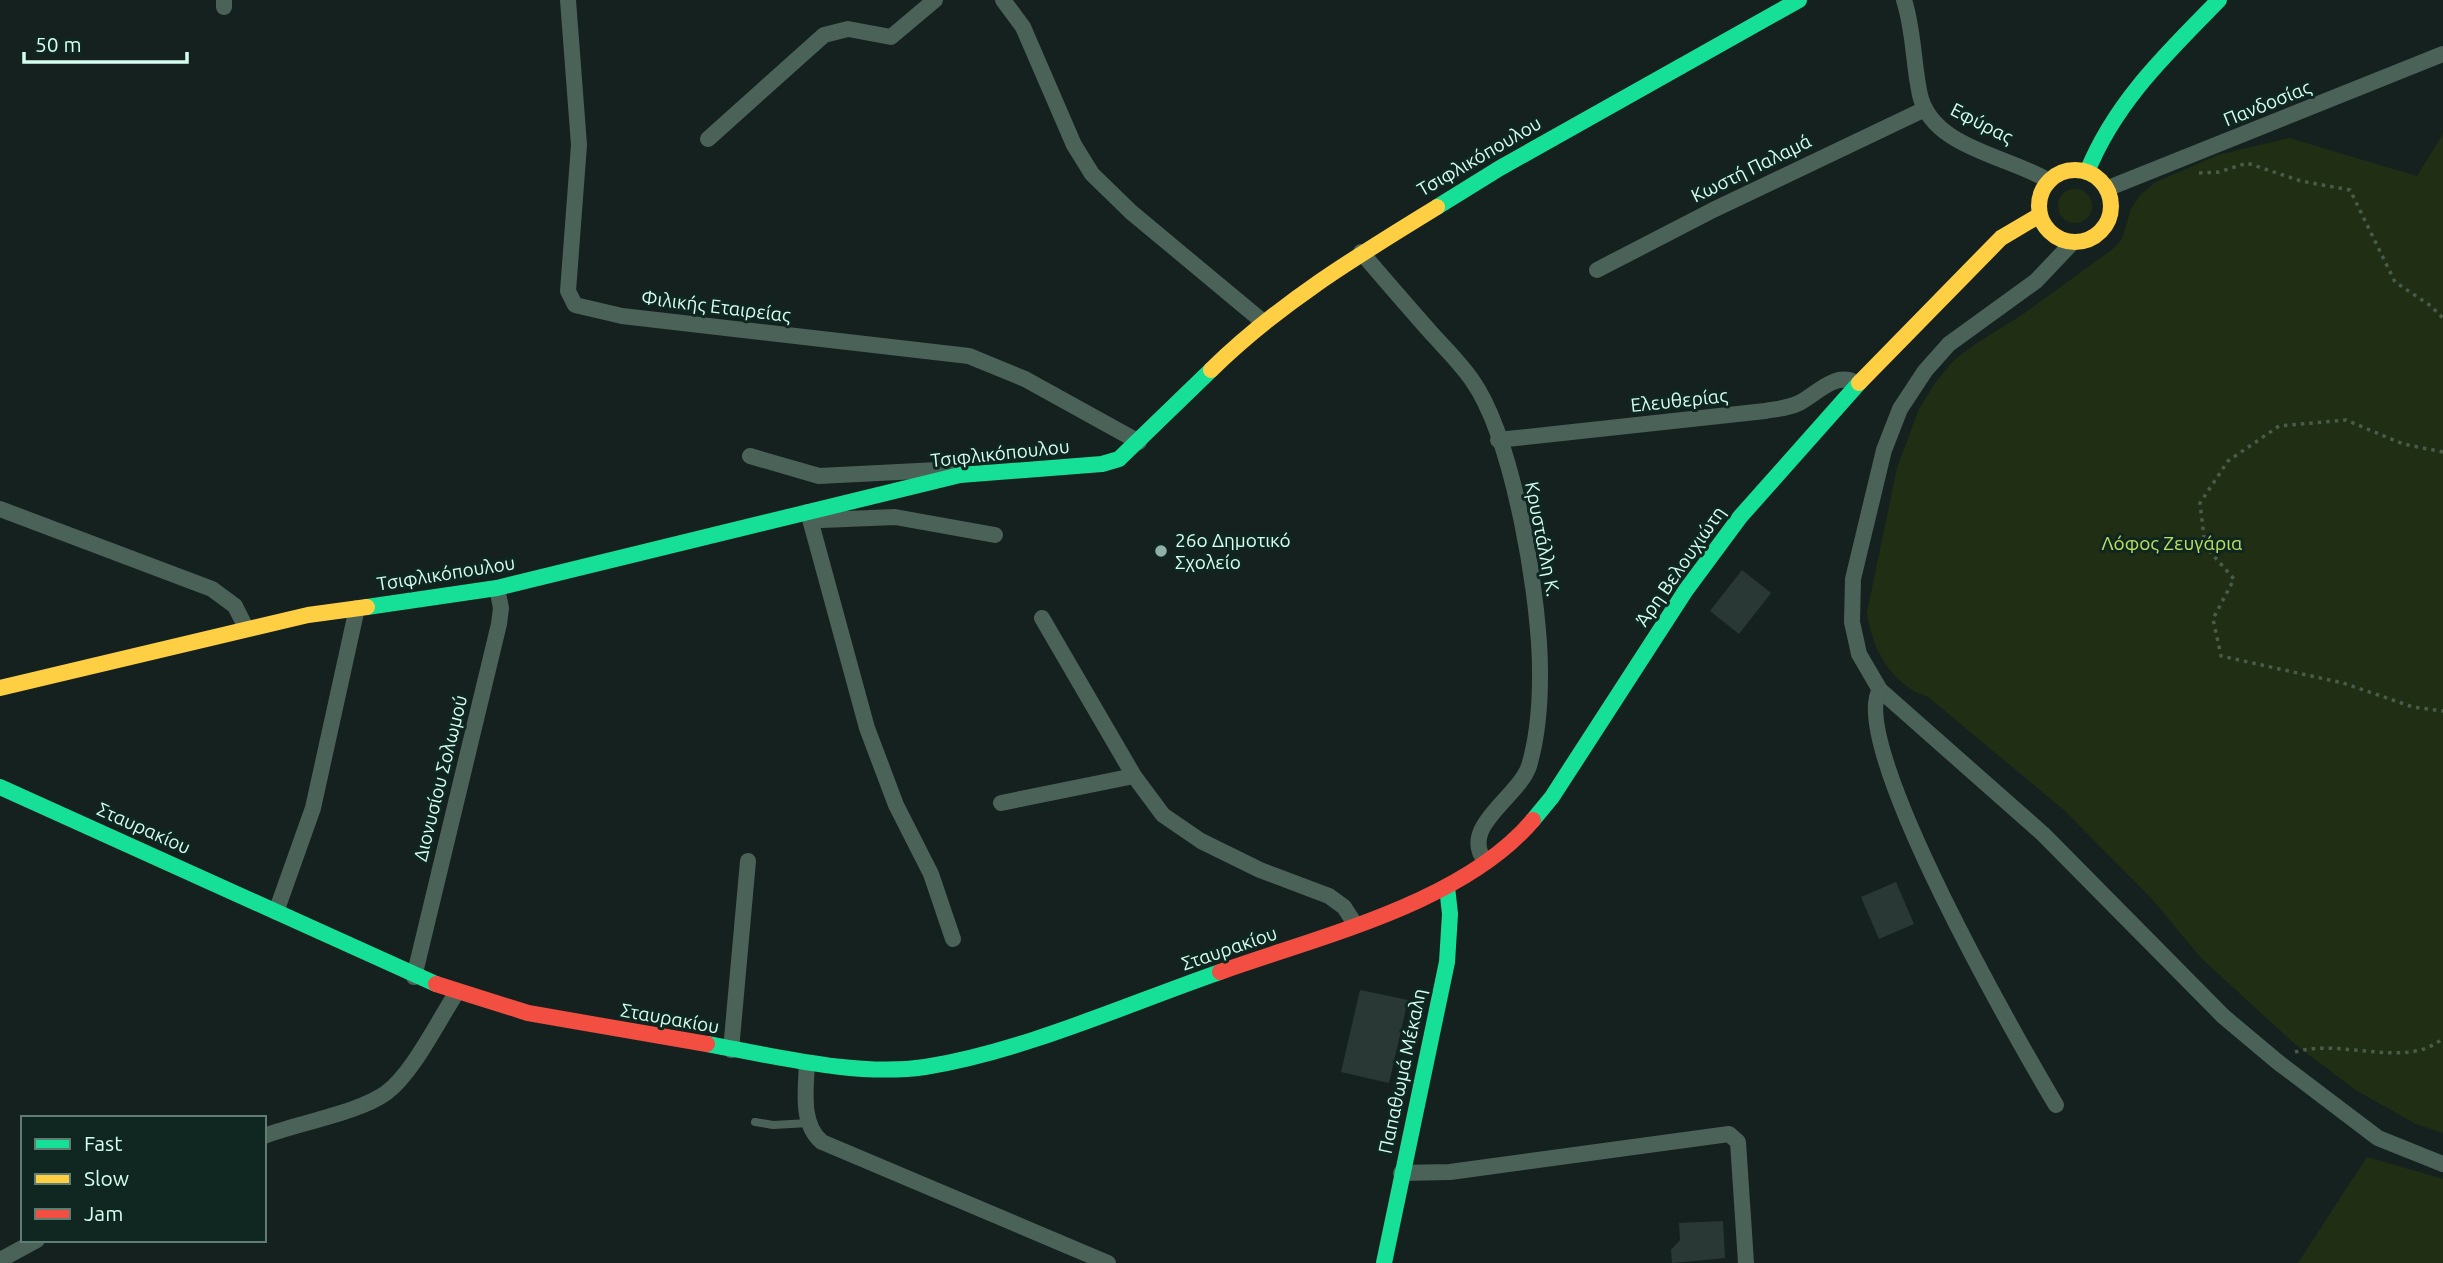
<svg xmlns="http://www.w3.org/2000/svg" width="2443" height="1263" font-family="Ubuntu,sans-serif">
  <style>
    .green { fill: #202f14 }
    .building { fill: #2a3835 }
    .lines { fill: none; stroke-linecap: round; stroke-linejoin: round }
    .path { stroke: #485c4c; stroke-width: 3.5; stroke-dasharray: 3.5 5; stroke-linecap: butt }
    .lane { stroke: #4a6258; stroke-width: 8 }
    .street { stroke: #4a6258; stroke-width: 16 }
    .fast { stroke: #16e098; stroke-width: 16 }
    .slow { stroke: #ffcf43; stroke-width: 16 }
    .jam { stroke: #f24e42; stroke-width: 16 }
    .poi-dot { fill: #92b1a6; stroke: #0f2720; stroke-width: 2.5 }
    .labels { text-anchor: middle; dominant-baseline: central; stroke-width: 6; stroke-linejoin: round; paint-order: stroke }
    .street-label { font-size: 19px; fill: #d5fff0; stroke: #0f2720 }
    .poi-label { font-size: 19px; fill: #d5fff0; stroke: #0f2720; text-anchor: start }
    .park-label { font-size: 19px; fill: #bce15f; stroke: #0f2720 }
  </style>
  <rect width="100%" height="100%" fill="#15211e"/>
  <g class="green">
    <path d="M2443,134V1133L2416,1124L2357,1091L2296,1045L2201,958L2153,900L2064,810L1928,697C1890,684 1872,649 1867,612L1897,468L1919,409L1936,382L1954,360L1977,343L2022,315L2114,248L2122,239L2131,209L2140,195L2156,182L2218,155L2289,138L2417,176Z"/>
    <circle cx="2075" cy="206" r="17"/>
    <polygon points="2367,1157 2443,1179 2443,1263 2298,1263"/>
  </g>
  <g class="building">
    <polygon points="1742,570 1771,593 1739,634 1710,611"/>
    <polygon points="1896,882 1914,924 1879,939 1861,897"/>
    <polygon points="1360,990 1408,1000 1389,1083 1341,1072"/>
    <polygon points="1723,1221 1725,1258 1672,1263 1671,1250 1680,1240 1679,1223"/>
  </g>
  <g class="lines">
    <g class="path">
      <polyline points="2199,173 2219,172 2247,163 2301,181 2350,190 2395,282 2431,306 2443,318"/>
      <polyline points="2443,452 2403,444 2346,420 2279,426 2228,461 2200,503 2205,546 2234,579 2213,619 2221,656 2343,683 2413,707 2443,711"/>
      <path d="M2295,1052C2342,1038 2408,1070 2443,1038"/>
    </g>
    <polyline class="lane" points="755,1122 773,1125 809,1123"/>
    <g class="street">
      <polyline points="224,0 224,7"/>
      <polyline points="568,0 579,145 568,291 575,305 622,316 969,356 1025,379 1139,442"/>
      <polyline points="1003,0 1023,27 1074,145 1092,174 1131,212 1262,321"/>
      <path d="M1904,0C1914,31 1913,63 1920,95C1932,148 2009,156 2049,181"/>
      <polyline points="708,139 824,35 848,29 891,37 935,0"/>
      <polyline points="2106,189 2443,54"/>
      <polyline points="2073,242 2036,281 1949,344 1925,371 1900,409 1884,450 1853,579 1852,622 1859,654 1880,690 2043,834 2223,1016 2279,1063 2378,1138 2443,1164"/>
      <path d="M1361,252C1385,280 1409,308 1434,336C1447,350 1461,364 1472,380C1514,440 1541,603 1540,676C1540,705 1537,739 1529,766C1519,797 1457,828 1486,862"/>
      <polyline points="1597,270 1713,210 1925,109"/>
      <path d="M1498,440L1765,411C1777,409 1789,408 1799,403C1817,394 1835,371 1856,383"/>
      <polyline points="750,456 819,476 958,469"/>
      <polyline points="0,509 212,589 235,606 246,628"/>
      <polyline points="808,512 867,728 896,805 931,874 953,939"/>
      <polyline points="808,512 822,520 895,517 995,535"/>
      <polyline points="1042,618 1134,776 1163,815 1201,841 1260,870 1329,896 1344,907 1355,924"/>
      <path d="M1880,690C1845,741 2022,1048 2056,1105"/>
      <polyline points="1001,803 1134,776"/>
      <polyline points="276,912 313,808 357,608"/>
      <polyline points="414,977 499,624 501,608 497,588"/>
      <polyline points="731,1050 748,861"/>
      <path d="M807,1063C806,1088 800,1124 822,1142L1108,1263"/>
      <path d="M264,1136C298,1123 358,1113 386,1093C413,1073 438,1021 457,992"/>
      <polyline points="1401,1173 1450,1172 1729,1134 1738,1142 1746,1263"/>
      <polyline points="0,1260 37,1240"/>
    </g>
    <g class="fast">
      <path d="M2087,172C2115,102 2167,53 2219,0"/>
      <polyline points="1437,207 1500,168 1799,0"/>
      <polyline points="367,607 497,588 960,475 1102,464 1119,459 1211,370"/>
      <polyline points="0,787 436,984"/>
      <polyline points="1533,820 1552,797 1686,590 1740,517 1859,383"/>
      <path d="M707,1044C775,1056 857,1077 925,1067C1024,1051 1125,1005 1220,972"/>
      <polyline points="1384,1263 1447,962 1450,914 1447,887"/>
    </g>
    <g class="slow">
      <circle cx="2075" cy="206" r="36"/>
      <path d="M1211,370C1278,304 1357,256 1437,207"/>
      <polyline points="1859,383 2001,238 2040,215"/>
      <polyline points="0,688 308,615 367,607"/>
    </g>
    <g class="jam">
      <path d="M1220,972C1320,936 1463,903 1533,820"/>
      <polyline points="436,984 528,1013 707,1044"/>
    </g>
  </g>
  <circle class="poi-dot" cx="1161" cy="551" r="7"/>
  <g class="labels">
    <g class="street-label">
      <text transform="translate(2267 103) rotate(-22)">Πανδοσίας</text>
      <text transform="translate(1982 123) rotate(27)">Εφύρας</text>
      <text transform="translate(1479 156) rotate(-30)">Τσιφλικόπουλου</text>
      <text transform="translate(1751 168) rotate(-26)">Κωστή Παλαμά</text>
      <text transform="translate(716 306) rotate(7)">Φιλικής Εταιρείας</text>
      <text transform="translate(1679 400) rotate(-6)">Ελευθερίας</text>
      <text transform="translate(1000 453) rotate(-6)">Τσιφλικόπουλου</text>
      <text transform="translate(1543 539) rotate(79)">Κρυστάλλη Κ.</text>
      <text transform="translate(1680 566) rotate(-55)">Άρη Βελουχιώτη</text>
      <text transform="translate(446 573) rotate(-9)">Τσιφλικόπουλου</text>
      <text transform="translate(440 778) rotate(-76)">Διονυσίου Σολωμού</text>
      <text transform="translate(144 828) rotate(24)">Σταυρακίου</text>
      <text transform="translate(1229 948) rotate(-19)">Σταυρακίου</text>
      <text transform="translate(670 1018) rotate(10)">Σταυρακίου</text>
      <text transform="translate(1402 1071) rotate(-78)">Παπαθωμά Μέκαλη</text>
    </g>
    <g class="poi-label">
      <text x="1175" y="540">26ο Δημοτικό<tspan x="1175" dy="22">Σχολείο</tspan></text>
    </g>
    <g class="park-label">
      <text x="2172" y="543">Λόφος Ζευγάρια</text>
    </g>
  </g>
  <rect x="21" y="1116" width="245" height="126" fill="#0f2720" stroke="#5e7d73" stroke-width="2"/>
  <rect x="35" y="1139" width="35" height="10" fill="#16e098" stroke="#5e7d73" stroke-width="2"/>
  <text x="84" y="1151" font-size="21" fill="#d5fff0">Fast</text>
  <rect x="35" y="1174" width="35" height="10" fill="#ffcf43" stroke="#5e7d73" stroke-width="2"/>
  <text x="84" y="1186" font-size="21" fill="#d5fff0">Slow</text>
  <rect x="35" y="1209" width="35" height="10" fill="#f24e42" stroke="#5e7d73" stroke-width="2"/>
  <text x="84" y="1221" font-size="21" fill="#d5fff0">Jam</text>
  <path d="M24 52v10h163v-10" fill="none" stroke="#d5fff0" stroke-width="3.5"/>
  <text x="35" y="52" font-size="21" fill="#d5fff0" stroke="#0f2720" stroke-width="5" paint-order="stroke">50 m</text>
</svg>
